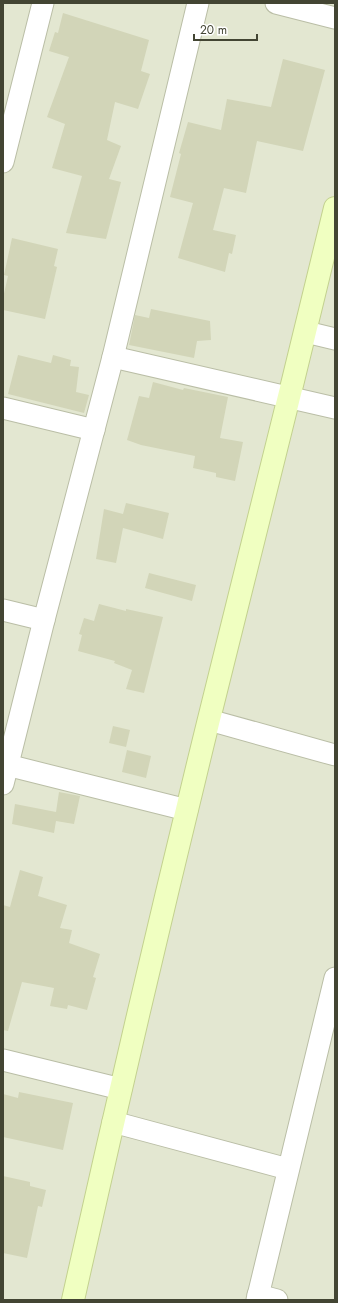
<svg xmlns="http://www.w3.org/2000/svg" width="338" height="1303" font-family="Jost,sans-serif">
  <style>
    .residential { fill: #e3e7d1 }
    .building { fill: #d2d5b8 }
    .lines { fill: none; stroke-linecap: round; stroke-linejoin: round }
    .street-casing { stroke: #babea6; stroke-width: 23 }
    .secondary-casing { stroke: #c3d18f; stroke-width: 24 }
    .street { stroke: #fff; stroke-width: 21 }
    .secondary { stroke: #f0ffc1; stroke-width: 22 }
  </style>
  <rect width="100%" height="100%" fill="#f0f3e3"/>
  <rect class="residential" x="3" y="3" width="332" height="1297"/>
  <g class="building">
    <polygon points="63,13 149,40 141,71 150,74 138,109 115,102 107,140 121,146 109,179 121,182 106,239 66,233 82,176 52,168 65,124 47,117 69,57 49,51 55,32 58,33"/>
    <polygon points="283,59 325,70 303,151 257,141 246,193 224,188 213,230 236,235 232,254 229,253 225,272 178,258 193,203 170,197 181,154 179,153 188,122 221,130 227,99 271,107"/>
    <polygon points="12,238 58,249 54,266 57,267 45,319 3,310 3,298 8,276 4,275"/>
    <polygon points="151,309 210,321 211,340 197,341 194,358 129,345 135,315 149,318"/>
    <polygon points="18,355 51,363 53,355 71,360 70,366 79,367 76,392 89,395 84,413 8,394"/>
    <polygon points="153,382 183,390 184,388 228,397 220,438 243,442 235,481 216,477 216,473 193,468 195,456 141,445 127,440 139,396 149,398"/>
    <polygon points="126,503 169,513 163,539 123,528 116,563 96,559 104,509 123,514"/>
    <polygon points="149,573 196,585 192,601 145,588"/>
    <polygon points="99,604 126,611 126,609 163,617 144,693 126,689 132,670 114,663 115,661 78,651 82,635 79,634 84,618 94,621"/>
    <polygon points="113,726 130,730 126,747 109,743"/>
    <polygon points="127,750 151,756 146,778 122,772"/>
    <polygon points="59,792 80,796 74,824 56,821 54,833 12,824 15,804 56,812"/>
    <polygon points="20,870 43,877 38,896 67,905 60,928 72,930 69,943 100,954 93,977 96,978 87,1010 68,1005 67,1009 50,1006 54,988 22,982 8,1031 3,1030 3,905 10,907"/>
    <polygon points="19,1092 73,1103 63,1150 3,1137 3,1094 18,1098"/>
    <polygon points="3,1176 30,1182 30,1186 46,1190 42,1207 38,1206 27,1258 3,1253"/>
  </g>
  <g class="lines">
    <g class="street-casing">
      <g id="street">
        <polyline points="276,3 335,18"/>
        <polyline points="3,162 43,3"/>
        <polyline points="306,332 335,339"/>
        <polyline points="113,357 335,408"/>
        <polyline points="3,408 94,430"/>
        <polyline points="3,610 44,620"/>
        <polyline points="209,720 335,755"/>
        <polyline points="7,765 187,810"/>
        <polyline points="3,784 44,620 113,357 198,3"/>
        <polyline points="3,1060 121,1089"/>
        <polyline points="113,1122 288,1169"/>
        <polyline points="258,1295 277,1300"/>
        <polyline points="257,1300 335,978"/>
      </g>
    </g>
    <g class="secondary-casing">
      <path id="secondary" d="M73,1300C116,1107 161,915 208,723C250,552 294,380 335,208"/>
    </g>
    <use href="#street" class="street"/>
    <use href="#secondary" class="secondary"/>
  </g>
  <rect width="338" height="1303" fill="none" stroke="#434533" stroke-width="8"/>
  <path d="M194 34v6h63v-6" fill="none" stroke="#434533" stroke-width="2"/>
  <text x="200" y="34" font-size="12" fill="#434533" stroke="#ffffff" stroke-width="3" paint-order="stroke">20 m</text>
</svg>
